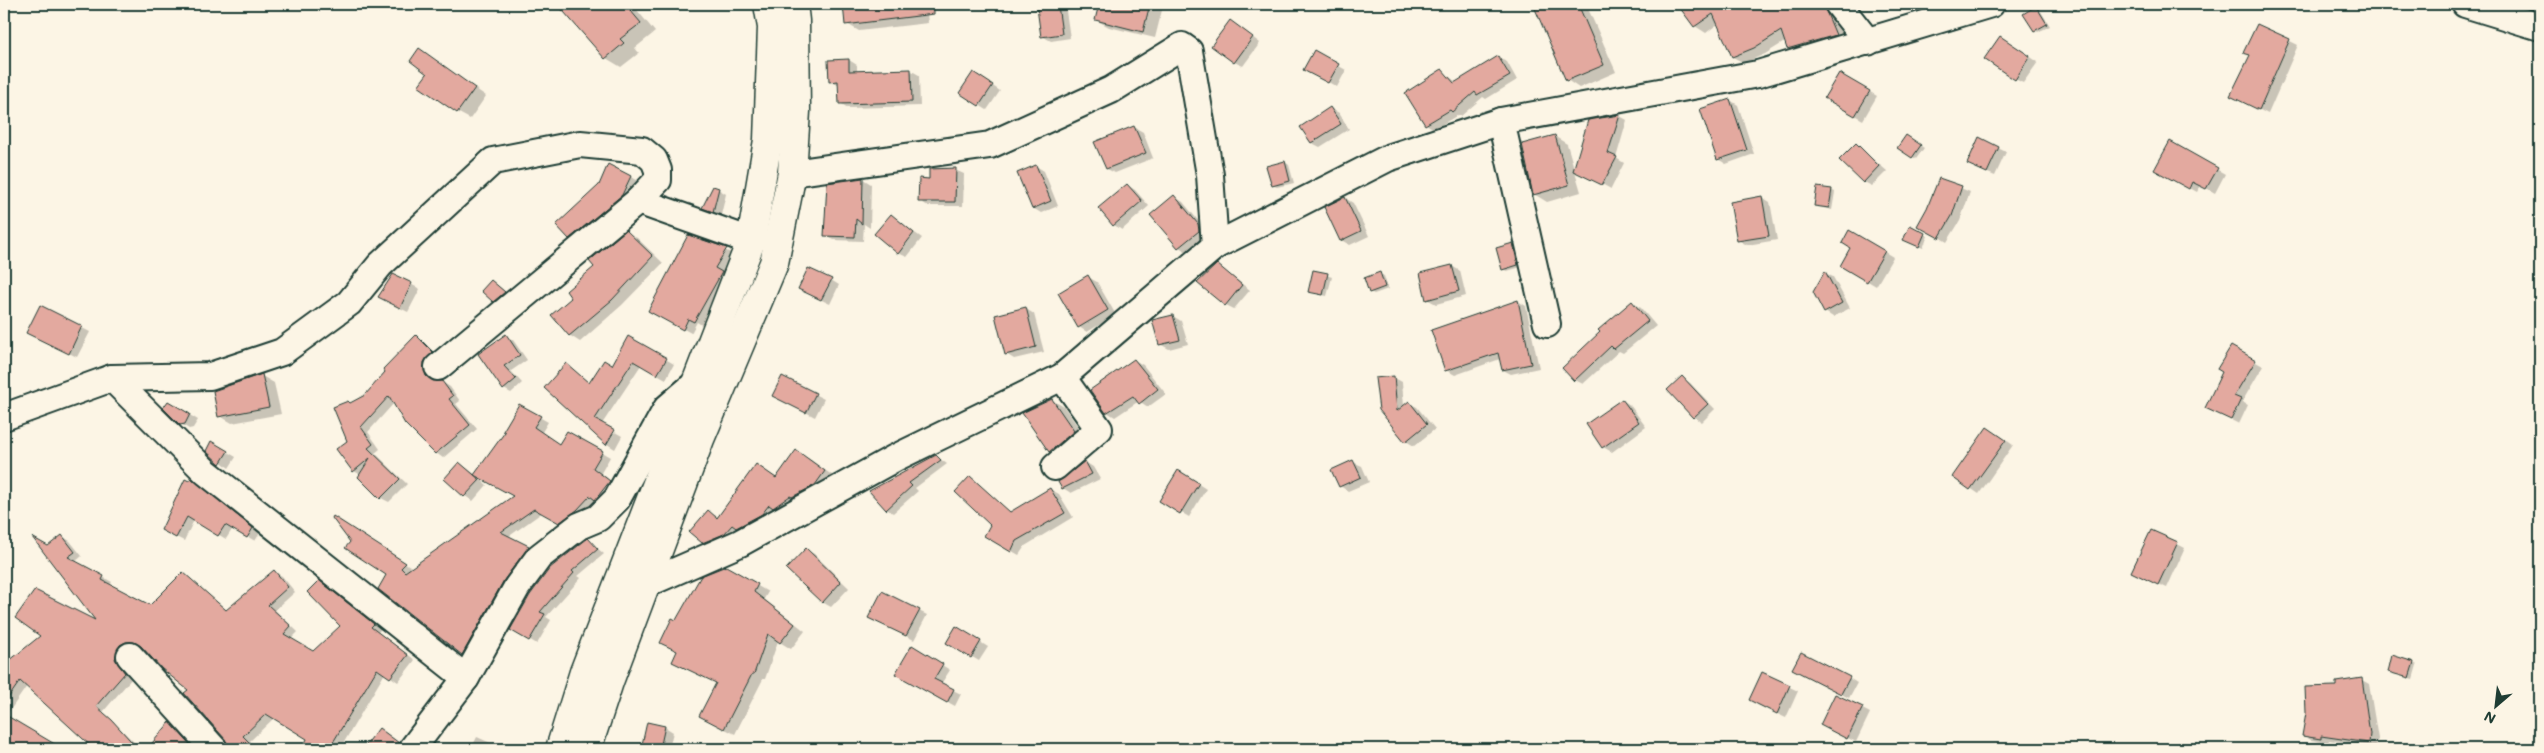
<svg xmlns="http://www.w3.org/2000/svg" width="2544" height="753" font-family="Mali,sans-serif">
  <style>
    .shadow { fill: #0003 }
    .building { fill: #e3a99f; stroke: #1f3d34 }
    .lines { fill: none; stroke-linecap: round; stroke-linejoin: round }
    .minor-casing { stroke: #1f3d34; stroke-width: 30 }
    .major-casing { stroke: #1f3d34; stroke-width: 31 }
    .minor { stroke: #fcf5e5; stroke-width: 26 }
    .major { stroke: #fcf5e5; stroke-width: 28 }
  </style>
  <rect width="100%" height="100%" fill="#fcf5e5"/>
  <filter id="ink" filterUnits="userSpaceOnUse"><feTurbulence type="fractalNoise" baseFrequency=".02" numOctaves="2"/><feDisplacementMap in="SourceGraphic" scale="10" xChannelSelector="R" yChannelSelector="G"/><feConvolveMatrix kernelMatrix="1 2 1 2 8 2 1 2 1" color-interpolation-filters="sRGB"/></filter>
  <g filter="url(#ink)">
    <g class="shadow">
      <polygon points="559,4 632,4 655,32 635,48 639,53 621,67 606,58"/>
      <polygon points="844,4 926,4 928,23 859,31 847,24"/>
      <polygon points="1100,4 1163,6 1155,38 1109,27 1096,20"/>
      <polygon points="1534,4 1586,4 1616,72 1579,88 1567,80"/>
      <polygon points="1679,4 1825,4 1834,11 1846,41 1799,55 1788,48 1786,41 1765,54 1744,63 1733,57 1719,23 1706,33 1695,26"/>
      <polygon points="1058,7 1066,11 1070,38 1051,41 1042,36"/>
      <polygon points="2036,7 2040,10 2050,26 2038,32 2034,30"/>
      <polygon points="2258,25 2298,45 2268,114 2240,100"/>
      <polygon points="1239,27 1260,43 1243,66 1234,62"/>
      <polygon points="2008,42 2038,62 2023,83 2015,79"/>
      <polygon points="420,50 486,96 470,119 457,112 429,73"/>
      <polygon points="1314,52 1346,70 1337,87 1305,69"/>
      <polygon points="1498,58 1507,62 1517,80 1486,99 1483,97 1461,116 1458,115 1434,129 1426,124 1407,94 1442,71 1456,82"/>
      <polygon points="849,60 857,65 857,72 910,70 919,75 920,106 848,108 840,103 840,86 830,81"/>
      <polygon points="1839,74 1877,96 1863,120 1825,98"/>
      <polygon points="981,78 1000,91 987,110 979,105"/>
      <polygon points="1730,100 1738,105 1754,154 1726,164 1718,159"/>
      <polygon points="1330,108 1339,113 1349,129 1320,147 1312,143 1302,127"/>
      <polygon points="1620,116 1627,120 1616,158 1624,163 1611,189 1581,173"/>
      <polygon points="1134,127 1143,132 1153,158 1115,173 1107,169"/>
      <polygon points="1554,136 1567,144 1581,192 1547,202 1534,194"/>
      <polygon points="1910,139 1924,148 1916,159 1899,148"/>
      <polygon points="2170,143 2225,174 2215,193 2201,185 2197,192 2156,169"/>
      <polygon points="1856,145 1887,171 1872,186 1864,182"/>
      <polygon points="1998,148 2006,152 1995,176 1976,168"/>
      <polygon points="1285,162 1289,165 1294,183 1277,187 1273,185"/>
      <polygon points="609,166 639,181 630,199 578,243 570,238"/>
      <polygon points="1036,166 1044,171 1058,206 1041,213 1033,208"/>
      <polygon points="955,170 964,174 963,206 928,206 920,201 930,180"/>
      <polygon points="863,179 871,184 870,228 864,224 863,241 834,240 825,235"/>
      <polygon points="1939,179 1970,192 1960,221 1947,242 1919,225 1928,209"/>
      <polygon points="1127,185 1135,190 1149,206 1122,230 1114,225"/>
      <polygon points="718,189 726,194 721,215 703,207"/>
      <polygon points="1831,190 1835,192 1832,210 1815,206"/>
      <polygon points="1175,197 1183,202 1206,230 1207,236 1187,252 1179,247"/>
      <polygon points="1762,197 1770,202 1777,240 1747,245 1738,240"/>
      <polygon points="1345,198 1353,203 1369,236 1350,245 1341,240 1325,208"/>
      <polygon points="891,216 922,238 907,257 898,253"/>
      <polygon points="1910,227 1928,236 1923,248 1908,242"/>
      <polygon points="1850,231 1893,257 1876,286 1841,265 1852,248"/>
      <polygon points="626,232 637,238 663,263 622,305 580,342 569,335 573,298"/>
      <polygon points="688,236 734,254 723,273 730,277 703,326 697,322 691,333 658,315"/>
      <polygon points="1513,245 1517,247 1521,267 1507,271 1503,269"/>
      <polygon points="1217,265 1250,290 1234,309 1226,305"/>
      <polygon points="1452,266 1460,271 1466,296 1436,304 1427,299"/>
      <polygon points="1314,271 1332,277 1327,296 1313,293"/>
      <polygon points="1825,273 1833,277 1850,308 1833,317 1825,312"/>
      <polygon points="1380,274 1384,276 1388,289 1374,294 1370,292"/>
      <polygon points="393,275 420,289 408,312 388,302"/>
      <polygon points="1088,277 1097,282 1116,315 1087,332 1079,327"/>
      <polygon points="831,280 839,285 830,304 799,289"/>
      <polygon points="492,281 512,297 502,306 494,301"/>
      <polygon points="1518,301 1526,306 1539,368 1511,374 1503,370 1500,359 1455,375 1446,370"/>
      <polygon points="1632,303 1641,308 1656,326 1623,353 1619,351 1583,384 1575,380"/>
      <polygon points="41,307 90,332 77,357 36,337"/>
      <polygon points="1026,309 1034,314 1044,352 1014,359 1006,354"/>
      <polygon points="1173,316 1181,321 1188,344 1169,349 1160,344"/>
      <polygon points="506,336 513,340 527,360 511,371 522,383 511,393 504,389 479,354"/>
      <polygon points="416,337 440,357 431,367 434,382 442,382 450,387 460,401 456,404 477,429 443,458 436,453 394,403 368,432 380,449 375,453 407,484 389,502 381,498 359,477 361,475 354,471 348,442 350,404 365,396"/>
      <polygon points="629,338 674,364 666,379 641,365 602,424 606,443 566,365 590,383 613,366"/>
      <polygon points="2231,348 2263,366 2242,402 2248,405 2239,424 2215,412"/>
      <polygon points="1134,360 1143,365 1166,394 1148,407 1139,401 1115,417 1107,412"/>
      <polygon points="262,376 274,383 281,414 232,423 220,416"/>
      <polygon points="1393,377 1402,382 1404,406 1409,403 1417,407 1435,429 1414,446 1406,441 1380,410"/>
      <polygon points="782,378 824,399 815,417 782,400"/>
      <polygon points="1682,378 1690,383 1715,409 1702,422 1694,417"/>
      <polygon points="1052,400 1064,407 1086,438 1062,458 1050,451 1024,414"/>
      <polygon points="1622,400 1630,405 1646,427 1612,452 1603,447"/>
      <polygon points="168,402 198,420 193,428 189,429 181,424"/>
      <polygon points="520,406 548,422 542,432 560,445 568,433 610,457 601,473 617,486 568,526 543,512 508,537 536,552 470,659 462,654 388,574 352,542 342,522 413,568 515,496 478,477 487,485 473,501 465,496 460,463 476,475 507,432"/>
      <polygon points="615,432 622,436 615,449 607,444"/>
      <polygon points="1996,433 2013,445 1979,494 1954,477"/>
      <polygon points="212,443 236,457 229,468 208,451"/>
      <polygon points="936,456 947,464 915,488 918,491 893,513 886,509 871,491"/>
      <polygon points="808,458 836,478 714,549 702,542 708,512 719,517 756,465 777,478"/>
      <polygon points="1085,462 1093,467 1100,479 1071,493 1063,488"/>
      <polygon points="1353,462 1362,466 1369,482 1348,491 1340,486"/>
      <polygon points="1186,476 1206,489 1189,517 1160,500"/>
      <polygon points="970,478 1011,513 1050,489 1059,494 1073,517 1025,546 1019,555 986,536 992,524"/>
      <polygon points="191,480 260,533 255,541 233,528 226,539 194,520 184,541 170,534"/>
      <polygon points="2152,531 2185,548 2167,588 2141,576"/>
      <polygon points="62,536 70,541 82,556 75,562 112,582 110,585 150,607 183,573 228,611 274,572 282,576 295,592 275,610 298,632 291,639 313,652 342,626 327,587 381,629 378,632 415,660 398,682 385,673 340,749 304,749 309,739 274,718 250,741 258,749 230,749 226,738 190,690 144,648 136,645 132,678 103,712 141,749 96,749 27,686 6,716 61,749 4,749 4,672 8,665 99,624 48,547"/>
      <polygon points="588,540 604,554 578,576 581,578 546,617 551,620 537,644 512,629"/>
      <polygon points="806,550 814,554 849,588 831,607 822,602"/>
      <polygon points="725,567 768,592 764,599 805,631 791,649 778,641 765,679 763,679 735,734 711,722 717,683 679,652 676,622"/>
      <polygon points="919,611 927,615 914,640 878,622"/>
      <polygon points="956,627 988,647 979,661 947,642"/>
      <polygon points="912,647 950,670 941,684 961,694 955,706 896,674"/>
      <polygon points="2414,663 2417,665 2413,679 2393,673"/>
      <polygon points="1762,674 1798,691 1786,718 1758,705"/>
      <polygon points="1801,674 1849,678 1857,683 1849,698"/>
      <polygon points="2362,680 2369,684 2378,739 2376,747 2329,740 2328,743 2311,740 2303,735 2338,688"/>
      <polygon points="1836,695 1870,713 1856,742 1830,729"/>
      <polygon points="648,723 665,727 673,732 669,749 643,749"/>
      <polygon points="170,724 178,728 198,749 148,749"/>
      <polygon points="379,730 387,734 406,749 365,749"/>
      <polygon points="477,737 495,745 502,749 471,749"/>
    </g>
    <g class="building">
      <polygon points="557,4 625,4 641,23 620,39 624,43 605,59"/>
      <polygon points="843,4 934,4 934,14 845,25"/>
      <polygon points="1099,4 1150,4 1143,32 1095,20"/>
      <polygon points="1533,4 1578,4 1604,65 1566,81"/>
      <polygon points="1677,4 1823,4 1836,35 1787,49 1781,31 1754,48 1732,57 1713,14 1694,27"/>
      <polygon points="1058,5 1062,34 1041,37 1037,8"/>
      <polygon points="2036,6 2047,24 2034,31 2023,14"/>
      <polygon points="1230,20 1253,37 1234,63 1211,46"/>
      <polygon points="2257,24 2290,39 2259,110 2230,96 2250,55 2243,53"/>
      <polygon points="2000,36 2030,56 2015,80 1984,59"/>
      <polygon points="419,48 475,88 457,113 418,86 427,74 410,61"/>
      <polygon points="1314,50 1339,64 1328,83 1303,70"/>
      <polygon points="1498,56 1510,76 1477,95 1475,92 1452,112 1450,110 1425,125 1405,93 1442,69 1454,83"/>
      <polygon points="849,59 849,71 911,69 912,102 839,104 838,81 829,82 828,60"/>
      <polygon points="973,72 993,85 979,106 959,93"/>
      <polygon points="1839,73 1870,91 1855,116 1824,98"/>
      <polygon points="1730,99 1747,150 1717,160 1700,109"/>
      <polygon points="1330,107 1341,124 1311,143 1300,127"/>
      <polygon points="1620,115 1608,153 1617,157 1602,185 1573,171 1588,120"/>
      <polygon points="1134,126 1146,153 1106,169 1094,142"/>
      <polygon points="1555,135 1569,185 1533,195 1522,144"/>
      <polygon points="1906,135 1921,145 1912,158 1897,148"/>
      <polygon points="1979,137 1999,147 1987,173 1967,164"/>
      <polygon points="2170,141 2218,168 2206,189 2192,182 2189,189 2154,170"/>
      <polygon points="1856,143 1879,166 1863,183 1839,160"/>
      <polygon points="1285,161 1290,181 1272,186 1266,166"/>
      <polygon points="608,164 631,176 622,195 569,239 556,225 599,185"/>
      <polygon points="1036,165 1051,201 1032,209 1017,173"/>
      <polygon points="956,168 955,202 918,202 919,178 929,179 929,169"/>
      <polygon points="863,178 862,224 856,219 855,237 824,236 827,183"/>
      <polygon points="1939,178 1962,186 1952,216 1939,238 1917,226 1927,208"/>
      <polygon points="1127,184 1142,201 1113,226 1098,208"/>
      <polygon points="713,186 719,188 713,212 702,208"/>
      <polygon points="1817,187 1832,189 1829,208 1814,206"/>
      <polygon points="1174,195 1198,224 1199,231 1178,248 1150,215"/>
      <polygon points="1762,196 1769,236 1737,241 1730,202"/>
      <polygon points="1345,197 1361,231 1340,241 1324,207"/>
      <polygon points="891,214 914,233 898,254 874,234"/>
      <polygon points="1910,225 1925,233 1919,247 1903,240"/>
      <polygon points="626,230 653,256 612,300 569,336 551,315 571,298 566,291 594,267 589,261"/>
      <polygon points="1849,230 1885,251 1867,282 1840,266 1850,248 1842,243"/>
      <polygon points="688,235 727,248 715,268 722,272 721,274 694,322 688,319 683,330 648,311"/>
      <polygon points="1513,243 1518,265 1502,270 1496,248"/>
      <polygon points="1217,264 1242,285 1225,306 1197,283"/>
      <polygon points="1452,265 1459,291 1426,300 1420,273"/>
      <polygon points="808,268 832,279 821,300 798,289"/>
      <polygon points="1313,270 1328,273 1323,295 1308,292"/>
      <polygon points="1825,271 1842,303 1824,313 1813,292"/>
      <polygon points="1380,272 1385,287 1369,293 1364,278"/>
      <polygon points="393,274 412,283 400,308 378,297"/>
      <polygon points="1088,275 1108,310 1078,328 1058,293"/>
      <polygon points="491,280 505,292 493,302 481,291"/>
      <polygon points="1518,300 1531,364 1502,370 1498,353 1445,371 1431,330"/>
      <polygon points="1632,301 1648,321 1614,349 1611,346 1574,381 1562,368 1600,332 1598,330"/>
      <polygon points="40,305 82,326 69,354 26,333"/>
      <polygon points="1026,307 1036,347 1005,355 995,315"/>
      <polygon points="1173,315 1180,340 1159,345 1152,320"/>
      <polygon points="506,334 520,355 504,366 516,379 503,390 478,354"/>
      <polygon points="416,335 433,352 424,362 426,376 433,381 442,381 453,396 449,399 470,425 435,454 405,424 389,396 361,427 373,444 368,448 400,479 380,499 358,477 370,458 353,472 336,449 347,441 333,407 348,401 350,403 365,395 385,372 383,369"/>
      <polygon points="628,336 667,358 657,375 633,361 595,419 615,430 606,445 544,388 566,363 589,383 604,360 612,365"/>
      <polygon points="2231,346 2256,360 2234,396 2241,399 2231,420 2205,408 2222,372 2217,369"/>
      <polygon points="1134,359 1158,389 1139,404 1133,396 1106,413 1090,390"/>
      <polygon points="262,374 269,407 218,417 213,391"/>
      <polygon points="782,376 816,393 806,413 772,396"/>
      <polygon points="1394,376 1397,411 1409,401 1427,424 1405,442 1379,410 1375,378"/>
      <polygon points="1682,376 1708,404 1693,418 1667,390"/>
      <polygon points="1052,399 1074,431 1049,452 1022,413"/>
      <polygon points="1622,399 1639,422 1602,448 1586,424"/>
      <polygon points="168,401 190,414 185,424 180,425 163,408"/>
      <polygon points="519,404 541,416 534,427 559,444 567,431 603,451 593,468 610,481 595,500 590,496 577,510 559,523 534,509 501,532 529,546 504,580 462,655 378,589 386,575 345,548 350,542 332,518 333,516 406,563 401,568 405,572 513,496 474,475 505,432 503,431"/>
      <polygon points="1987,427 2006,440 1970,490 1952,477"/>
      <polygon points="211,441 228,451 220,464 206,451"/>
      <polygon points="796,450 825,471 815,485 792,497 790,496 773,508 769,505 762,514 736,528 732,525 724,534 702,543 689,532 708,510 717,518 756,464 776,478"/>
      <polygon points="936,455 941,460 909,483 912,486 886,510 869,491"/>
      <polygon points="1353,460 1361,477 1339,487 1331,470"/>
      <polygon points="1085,461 1092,474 1062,489 1058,482"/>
      <polygon points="459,462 480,480 464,497 444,479"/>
      <polygon points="1178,470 1199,483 1180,514 1159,501"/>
      <polygon points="970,476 1010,512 1050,488 1065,513 1016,541 1011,552 984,536 990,525 955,492"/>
      <polygon points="191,478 253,528 247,538 225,525 218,536 187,517 176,538 161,530 185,479 189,481"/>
      <polygon points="2151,530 2178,542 2158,585 2131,572"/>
      <polygon points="62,535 75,552 68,557 104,576 102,580 150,605 183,572 226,610 274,570 288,587 268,605 291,626 284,634 313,651 340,626 307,592 319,580 374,624 371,627 408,655 390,678 377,669 329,749 302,749 307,739 266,714 243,736 256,749 229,749 225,739 184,693 188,690 162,669 141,646 134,642 126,642 120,645 115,659 125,673 96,706 112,720 138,749 94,749 20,681 4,704 4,665 40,636 15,618 35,590 95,620 32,537 48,546"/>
      <polygon points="588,538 598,549 572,571 574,573 540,612 545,614 529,641 510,630 530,595 550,568"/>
      <polygon points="806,548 841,582 822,603 786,569"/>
      <polygon points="726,566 758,584 754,592 795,624 780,643 768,634 754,674 752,674 724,729 699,716 716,683 672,662 677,651 660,643 672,618 676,620 701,576"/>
      <polygon points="882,591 920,610 906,636 868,618"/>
      <polygon points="956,626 981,641 971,658 946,643"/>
      <polygon points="912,645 943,664 934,679 954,689 947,703 895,674"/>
      <polygon points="1801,652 1850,677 1841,694 1792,669"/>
      <polygon points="2392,655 2414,662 2409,678 2388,672"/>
      <polygon points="1762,672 1790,685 1777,714 1749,700"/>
      <polygon points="2362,678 2370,734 2369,743 2321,736 2321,739 2302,736 2306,713 2305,687 2336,686 2336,682"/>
      <polygon points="1835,694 1863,707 1847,739 1820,725"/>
      <polygon points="4,714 63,749 4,749"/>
      <polygon points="170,722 194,749 147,749"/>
      <polygon points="647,722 665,726 660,749 641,749"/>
      <polygon points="379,728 399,743 397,749 363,749"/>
    </g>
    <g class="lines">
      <g class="minor-casing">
        <g id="minor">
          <polyline points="1838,4 1868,42"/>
          <polyline points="2465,4 2540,27"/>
          <polyline points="1501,121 1547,324"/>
          <polyline points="792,173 990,145 1111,90 1182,46 1189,51 1210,175 1215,246"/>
          <polyline points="638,201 751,241"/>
          <polyline points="112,378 206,472 466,678"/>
          <polyline points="4,417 112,378 210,376 282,352 349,303 380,265 493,161 580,144 642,150 654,160 658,170 658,180 638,201 438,367"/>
          <polyline points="1055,467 1099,429 1062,377"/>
          <polyline points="644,585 740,543 895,458 1062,377 1215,246 1388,158 1501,121 1758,74 1991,4"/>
          <polyline points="130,656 214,749"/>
          <polyline points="412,749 466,678 517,587 539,557 579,526 598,518 617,499 667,408 695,384"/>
        </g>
      </g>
      <g class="major-casing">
        <g id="major">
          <polyline points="560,749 584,672 751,241 768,140 772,27 768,4"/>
          <polyline points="587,749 610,679 700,439 774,263 792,173 796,111 795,21 793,4"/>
        </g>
      </g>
      <use href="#minor" class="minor"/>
      <use href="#major" class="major"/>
    </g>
  </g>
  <rect width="2544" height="753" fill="none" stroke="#fcf5e5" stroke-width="20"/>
  <rect x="10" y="10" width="2524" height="733" fill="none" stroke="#1f3d34" stroke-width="2" filter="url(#ink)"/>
  <g transform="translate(2496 706) rotate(208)" stroke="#fcf5e5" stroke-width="4" paint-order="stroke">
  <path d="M0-4L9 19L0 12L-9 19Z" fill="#1f3d34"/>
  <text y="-8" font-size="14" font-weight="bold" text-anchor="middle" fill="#1f3d34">N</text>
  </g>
</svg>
